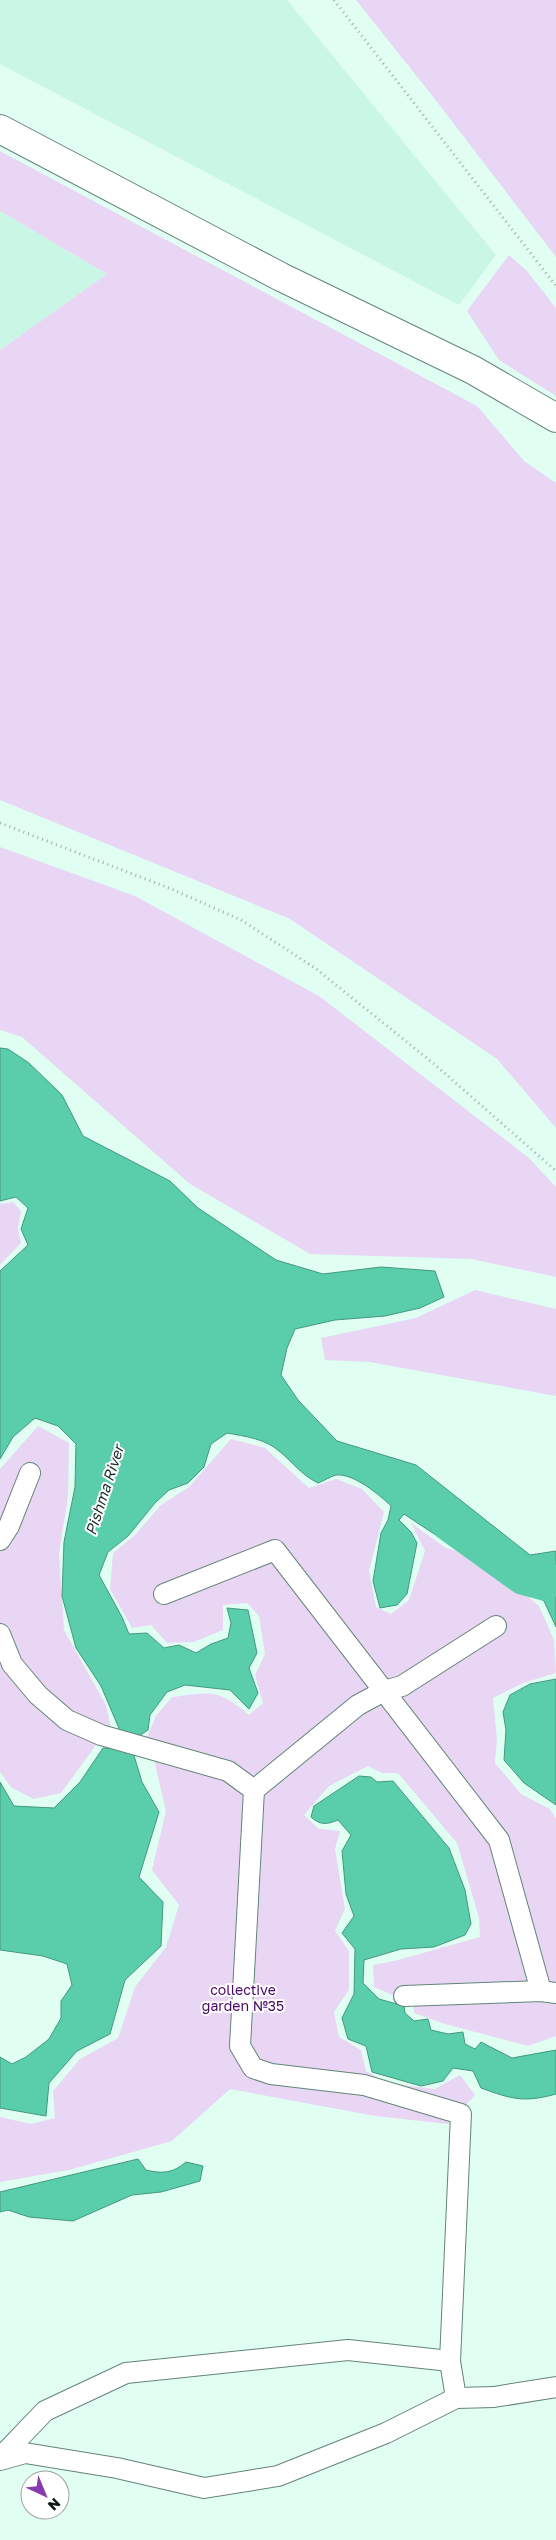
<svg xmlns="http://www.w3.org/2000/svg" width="556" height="2540" font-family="'Golos Text',sans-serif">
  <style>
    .built { fill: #c9f6e5 }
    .green { fill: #e9d6f5 }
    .water { fill: #5aceab; stroke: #43987e }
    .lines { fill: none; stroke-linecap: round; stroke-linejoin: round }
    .river { stroke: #5aceab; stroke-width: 31 }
    .street-casing { stroke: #638578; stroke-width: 22 }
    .secondary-casing { stroke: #638578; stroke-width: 30 }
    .path { stroke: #99b1a8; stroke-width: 3; stroke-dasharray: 1 4; stroke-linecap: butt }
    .street { stroke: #fff; stroke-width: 20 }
    .secondary { stroke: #fff; stroke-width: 28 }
    .labels { text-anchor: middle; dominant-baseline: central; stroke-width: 4; stroke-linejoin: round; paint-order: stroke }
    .park-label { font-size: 14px; fill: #490866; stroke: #fff }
    .water-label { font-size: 15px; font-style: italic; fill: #1a2f28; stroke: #fff }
  </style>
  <rect width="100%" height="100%" fill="#e1fef3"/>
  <g class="built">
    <polygon points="0,0 287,0 496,255 459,305 0,64"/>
    <polygon points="0,211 107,274 0,350"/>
  </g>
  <g class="green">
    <polygon points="356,0 556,0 556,257 434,98"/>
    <polygon points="0,151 477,406 524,461 556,483 556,1128 497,1059 290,919 0,800 0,350 107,274 0,211"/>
    <polygon points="509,255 527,271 556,308 556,396 499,360 467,311"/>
    <polygon points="0,847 135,896 319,996 529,1158 556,1187 556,1277 472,1259 310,1254 190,1184 22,1037 0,1030"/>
    <polygon points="13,1202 21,1211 18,1228 21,1243 0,1265 0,1204"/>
    <polygon points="475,1290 556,1309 556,1396 370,1362 325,1360 321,1338 416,1318"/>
    <path d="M38,1426L69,1443L68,1497L59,1553L64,1630L106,1705L111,1728L147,1737L156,1716L172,1697C210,1692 218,1688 249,1715L263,1703L255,1675L265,1654L259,1616L247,1603L223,1605V1630L194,1642L167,1643L151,1625L132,1628L110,1589L113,1553L135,1535L161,1505L189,1487L231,1439L265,1448L309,1488L336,1479L362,1489L384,1512L369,1571L376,1607L391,1614L409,1600L425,1551L411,1523L446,1548L485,1559L539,1606L554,1640L556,1673L523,1683L493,1698L497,1739L495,1763L521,1794L550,1809L556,1819V2036L528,2046L445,2024L414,2013L413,2004L374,1987L373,1965L398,1960L480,1937L479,1918L457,1843L398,1773H382L368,1766L329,1786L304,1815L319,1829L340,1831L335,1849L345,1909L335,1931L349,1951V1990L334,2012L339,2037L361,2050L366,2071L387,2083L435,2089L460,2075L475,2095L448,2124L375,2116L230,2089L172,2141L69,2170L0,2182V2117L31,2124L55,2118L53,2091L80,2059L118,2038L135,1987L166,1947L179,1905L152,1870L166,1811L153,1756L96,1745L61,1793L33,1799L11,1787L0,1772V1469Z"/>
  </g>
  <g class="water">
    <path d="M0,1048L8,1049L29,1063L62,1095L83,1136L170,1181L198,1208L276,1260L323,1274L381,1267L435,1271L444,1297L420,1308L385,1316L335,1320L295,1329L287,1348L281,1375L298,1400L337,1441L416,1465L530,1555L556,1551V1627L544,1601L527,1590L486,1550L448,1543L404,1514L399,1520L411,1532L417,1543L407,1594L397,1605L380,1608L373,1581L381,1533L388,1520L391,1506C380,1495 353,1473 336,1475C331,1476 324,1481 318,1483C300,1474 294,1463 279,1451C266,1439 244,1436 227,1433L211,1444L204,1467L188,1483L169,1490L155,1503L128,1536L108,1552L99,1575L122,1617L129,1634L147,1633L164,1648L179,1645L196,1653L211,1644L228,1638L231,1623L227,1608L248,1610L257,1653L249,1668L258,1693L249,1709L230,1690L185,1685L167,1692L150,1715L148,1730L136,1738L121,1733L101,1686L76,1648L62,1596L64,1542L75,1487L76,1444L58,1426L35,1418L13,1437L0,1459V1271L28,1245L21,1229L28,1208L16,1197L0,1201Z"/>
    <polygon points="556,1679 556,1805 524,1783 504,1760 506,1730 503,1712 510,1695 530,1684"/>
    <polygon points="103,1748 132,1749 142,1782 159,1812 139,1877 163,1902 161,1946 125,1980 110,2034 77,2051 49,2083 46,2116 0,2108 0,2057 12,2064 26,2057 49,2039 61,2018 61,2001 72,1985 67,1964 43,1956 0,1950 0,1782 14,1806 54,1808 80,1782"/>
    <path d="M359,1776L371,1777L377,1782L393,1781L449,1848L465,1890L471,1924L465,1935L434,1947L401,1949L364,1960L363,1983L379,1999L404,2006L405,2013L414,2021L428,2019L431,2030L448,2034L463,2032L465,2044L475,2049L481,2042L512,2058L556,2050V2094C524,2103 511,2099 481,2088L473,2071L453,2068L443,2081L421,2086L372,2072L366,2046L348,2039L342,2018L354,1994L355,1949L342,1933L354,1916L346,1894L342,1851L351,1835L338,1820C326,1825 320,1825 311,1817L314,1806Z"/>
    <path d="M138,2159L146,2170C163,2174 173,2173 186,2162L203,2166L200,2181L161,2192L132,2195L73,2221L29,2217L8,2210L0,2212V2192Z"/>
  </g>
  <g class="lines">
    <polyline class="river" points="447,1525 522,1579 544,1585 556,1580"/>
    <g class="street-casing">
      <g id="street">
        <polyline points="0,1540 9,1526 30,1473"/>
        <polyline points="164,1594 275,1550 499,1840 541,1991"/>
        <polyline points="0,1634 12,1664 38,1695 67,1720 101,1735 228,1771 254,1790 240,2046 253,2068 271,2074 364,2085 461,2114 450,2361 456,2398"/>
        <polyline points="254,1790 358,1705 384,1691 402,1686 496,1626"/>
        <polyline points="404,1996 541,1991 556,1993"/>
        <polyline points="0,2458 45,2411 126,2373 348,2350 450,2361"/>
        <polyline points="0,2460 25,2453 117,2468 204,2488 278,2476 386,2433 456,2398 494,2397 556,2387"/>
      </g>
    </g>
    <g class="secondary-casing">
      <polyline id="secondary" points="0,129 281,277 473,370 556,418"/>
    </g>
    <g class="path">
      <polyline points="334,0 556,286"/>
      <polyline points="0,823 169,888 241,920 315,968 433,1063 556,1171"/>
    </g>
    <use href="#street" class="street"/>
    <use href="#secondary" class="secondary"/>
  </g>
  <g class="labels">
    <g class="park-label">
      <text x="243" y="1989">collective<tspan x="243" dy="16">garden №35</tspan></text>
    </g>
    <g class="water-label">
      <text transform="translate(104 1490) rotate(-72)">Pishma River</text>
    </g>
  </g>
  <g transform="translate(45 2495) rotate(136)"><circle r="24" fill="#ffffff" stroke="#9ea3a1"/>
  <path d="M0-4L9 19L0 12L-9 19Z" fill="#863cae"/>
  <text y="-8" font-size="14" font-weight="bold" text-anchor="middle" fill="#0c1915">N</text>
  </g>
</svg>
